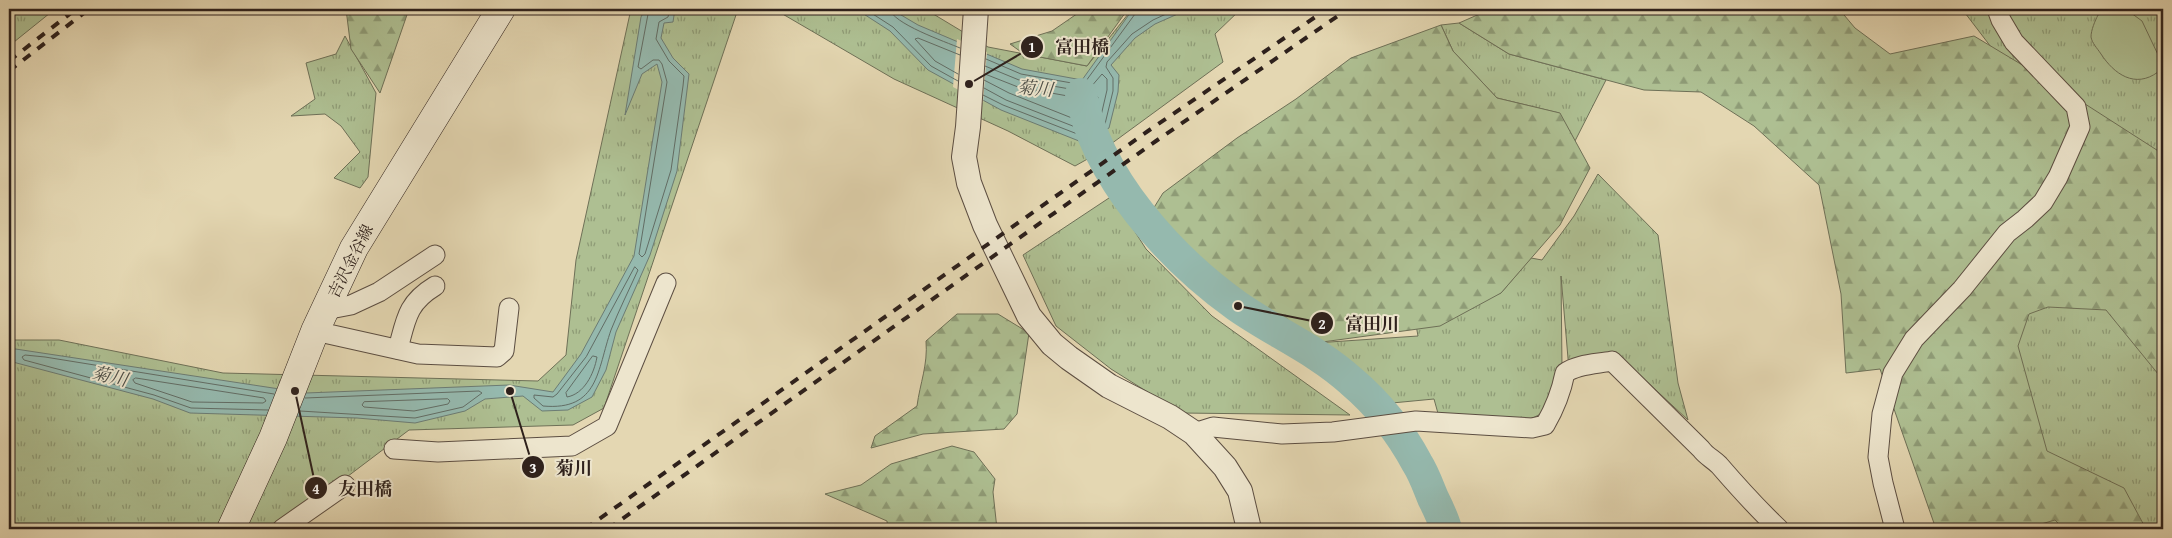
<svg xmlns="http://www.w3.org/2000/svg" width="2172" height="538" font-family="'Gentium Book Plus','Noto Serif JP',serif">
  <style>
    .grass { fill: url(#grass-tufts); stroke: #6e7057 }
    .forest { fill: url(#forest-firs); stroke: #6e7057 }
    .pitch { fill: #aebf92; stroke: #6e7057 }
    .water { fill: #95b9ae; stroke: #6c7c74 }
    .pier { fill: #e4d7b2 }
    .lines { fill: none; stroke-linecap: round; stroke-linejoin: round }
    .shore { stroke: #626d65; stroke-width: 1 }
    .river { stroke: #95b9ae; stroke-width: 32 }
    .minor-casing { stroke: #5c4e42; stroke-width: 21 }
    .tertiary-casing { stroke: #5c4e42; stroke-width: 26 }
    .secondary-casing { stroke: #2e211c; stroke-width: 29 }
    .minor { stroke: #ede5cd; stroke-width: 19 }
    .tertiary { stroke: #ede5cd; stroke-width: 24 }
    .secondary { stroke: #ede5cd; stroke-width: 28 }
    .rail { stroke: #2e211c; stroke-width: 4; stroke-dasharray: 9 9; stroke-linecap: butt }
    .labels { text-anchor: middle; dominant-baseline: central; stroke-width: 4; stroke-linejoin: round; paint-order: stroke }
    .street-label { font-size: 16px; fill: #2e211c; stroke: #ede5cd }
    .water-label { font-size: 18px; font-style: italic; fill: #4d4f48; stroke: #ede5cd }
    .leader { fill: none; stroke: #2e211c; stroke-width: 2 }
    .callout-dot { fill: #2e211c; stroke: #ede5cd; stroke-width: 2 }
    .mark-label { font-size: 15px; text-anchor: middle; font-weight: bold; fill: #fff }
    .callout-label { font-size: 18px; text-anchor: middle; font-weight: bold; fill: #2e211c; stroke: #ede5cd; stroke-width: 4; stroke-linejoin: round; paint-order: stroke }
  </style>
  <defs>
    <pattern id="grass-tufts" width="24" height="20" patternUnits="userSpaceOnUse" patternTransform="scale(1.25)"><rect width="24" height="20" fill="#aebf92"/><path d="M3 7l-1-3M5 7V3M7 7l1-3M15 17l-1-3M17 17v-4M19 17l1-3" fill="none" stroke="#8e9b76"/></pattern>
    <pattern id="forest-firs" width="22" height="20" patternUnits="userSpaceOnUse" patternTransform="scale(1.25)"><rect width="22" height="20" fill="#aebf92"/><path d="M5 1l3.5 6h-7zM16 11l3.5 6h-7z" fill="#8e9b76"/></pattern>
  </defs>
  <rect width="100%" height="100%" fill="#e4d7b2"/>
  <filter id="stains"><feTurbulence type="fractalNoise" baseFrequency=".004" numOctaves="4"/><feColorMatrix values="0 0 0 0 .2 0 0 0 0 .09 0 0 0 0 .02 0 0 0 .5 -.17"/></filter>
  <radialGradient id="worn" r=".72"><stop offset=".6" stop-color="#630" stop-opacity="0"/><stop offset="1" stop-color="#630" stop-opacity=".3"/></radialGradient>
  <g class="grass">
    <polygon points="9,9 55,9 9,46"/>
    <polygon points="631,9 738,9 604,408 573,425 409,430 278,529 9,529 9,340 59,340 223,373 538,381 566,355 576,260"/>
    <polygon points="774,9 925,9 988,47 1087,66 1132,9 1241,9 1215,34 1223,62 1100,152 1075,166 1008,131 894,79"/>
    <polygon points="1962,9 2163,9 2163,529 1940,529 2036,106"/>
    <polygon points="1459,23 1509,54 1606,80 1575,141 1559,113 1497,98 1453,51 1441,25"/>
    <polygon points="345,36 376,93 368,177 360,188 334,178 360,152 341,126 325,114 291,116 315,99 306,63 336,54"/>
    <polygon points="1598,174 1658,235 1678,383 1688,420 1630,366 1569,370 1561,276 1562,367 1556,406 1527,421 1439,417 1434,399 1392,403 1315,343 1418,336 1416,325 1501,293 1531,258 1542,260 1574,216"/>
    <polygon points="1112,196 1146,249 1212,316 1350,415 1181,413 1111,369 1056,326 1023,255"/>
  </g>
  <g class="forest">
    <polygon points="346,9 409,9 380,93 351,49"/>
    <polygon points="1084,9 1128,9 1087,66 1024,54 1010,44 1052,31"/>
    <polygon points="1491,9 1839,9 1855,28 1890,54 1974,36 2054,84 2163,154 2163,380 2106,310 2048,307 2029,314 2018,346 2047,451 2124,488 2146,529 2064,529 2055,520 2024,529 1936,529 1880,369 1846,373 1841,294 1819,185 1754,126 1701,92 1644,90 1509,54 1459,23"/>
    <polygon points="1441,25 1453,51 1497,98 1560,113 1590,168 1560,225 1501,293 1440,326 1315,343 1277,330 1229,288 1187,264 1150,214 1163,193 1237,138 1296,99 1351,58"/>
    <path d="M957,314H998L1029,333L1017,414L1004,429L923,434L871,448L875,436L917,406C920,383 928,365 926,341Z"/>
    <polygon points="952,446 974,452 995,479 993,492 997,529 888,529 887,521 825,494 861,485 891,464"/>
  </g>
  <path class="pitch" d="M2107,9L2127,10L2142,21L2161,61L2158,72C2135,89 2114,74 2101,54C2097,48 2092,43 2091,37C2091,30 2095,21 2098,15Z"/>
  <g class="water">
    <polygon points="645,9 675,9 673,22 664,23 661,38 673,58 689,74 677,171 650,255 616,332 606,370 592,397 568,410 542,411 523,396 485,399 465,411 415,423 357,418 190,413 153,399 9,361 9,348 306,393 509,385 553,392 581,354 634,256 662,82 657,64 642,74 625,115 641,17"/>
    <polygon points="856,9 891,9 918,25 1022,69 1082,80 1133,9 1189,9 1155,24 1135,38 1111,65 1119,75 1118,92 1109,128 1084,143 1001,110 928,70 890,31"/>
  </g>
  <polygon class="pier" points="957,39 987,52 983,103 953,87"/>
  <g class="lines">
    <g class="shore">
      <polyline points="649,9 638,67 641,69 653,60 659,60 662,64 667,82 639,254 642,257 645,254 671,170 683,86 684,76 669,61 656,39 659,22 668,17 670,9"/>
      <polyline points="865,9 893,27 931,66 958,81"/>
      <path d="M890,9C891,23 946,42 960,48"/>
      <polyline points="986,59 1021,74 1083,85 1135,14 1136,9"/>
      <polyline points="958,74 935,61 915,39 918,38 960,55"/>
      <polyline points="984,80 1009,93 1082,122 1093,115 1098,97 1095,94 1086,98 1079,98 1018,87 985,74"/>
      <polyline points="984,88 1006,100 1083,130 1100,120 1107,90 1107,79 1102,74 1090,88 1081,91 1019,80 985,66"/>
      <polyline points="983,95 1003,105 1085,137 1105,124 1113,91 1113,78 1106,67 1107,62 1132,34 1153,20 1177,9"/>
      <path d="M635,267L638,270C629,290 619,310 611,330C597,370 599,411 543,406L534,398V395L553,397L557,394L586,357Z"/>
      <path d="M593,356L597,357C594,374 584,394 567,397L566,393Z"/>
      <polygon points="136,378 264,398 266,401 263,403 192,402 135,383 133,380"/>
      <polygon points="448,399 450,401 448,404 414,411 364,407 362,405 364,402"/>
      <polyline points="268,410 191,408 154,395 24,360 22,357 25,355 45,357 274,394"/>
      <polyline points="300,411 415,418 463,407 482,393 479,391 305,398"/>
    </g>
    <path class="river" d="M1081,94C1096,177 1170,258 1237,306C1274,332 1317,350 1351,381C1377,403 1401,433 1417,463C1424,474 1428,486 1433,498C1438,508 1443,518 1446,529"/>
    <g class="minor-casing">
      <g id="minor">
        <polyline points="325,310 351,305 379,292 435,255"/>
        <polyline points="315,331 418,354 497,357 504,351 509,308"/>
        <path d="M398,349C406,319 407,303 435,286"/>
        <path d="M1194,433L1213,427L1282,434L1333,432L1416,421L1532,428L1545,425C1555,408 1561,393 1565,373C1577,364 1597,364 1612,361L1701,449C1706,456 1713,459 1719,465C1738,487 1758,509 1779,529"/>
        <polyline points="394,449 438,452 572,446 607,426 666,283"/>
        <polyline points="282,529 345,485"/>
        <polyline points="1895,529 1883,483 1878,457 1882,414 1893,373 1914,339 1962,289 2007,233 2025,219 2043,202 2058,177 2080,127 2076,107 2014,42 2001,20 1997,9"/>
      </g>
    </g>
    <g class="tertiary-casing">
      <polyline id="tertiary" points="976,9 968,127 964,157 969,183 985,225 1029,316 1052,344 1069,358 1109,386 1170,417 1194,433 1225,467 1240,491 1249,529"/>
    </g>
    <g class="secondary-casing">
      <polyline id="secondary" points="231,529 273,438 315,331 354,248 501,9"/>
    </g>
    <use href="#minor" class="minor"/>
    <use href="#tertiary" class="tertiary"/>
    <use href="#secondary" class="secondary"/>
    <g class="rail">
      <polyline points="9,61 76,9"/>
      <polyline points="9,71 89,9"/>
      <polyline points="585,529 1148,131 1327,9"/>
      <polyline points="608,529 1156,141 1348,9"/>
    </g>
  </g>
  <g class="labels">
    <g class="street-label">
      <text transform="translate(350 261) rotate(-63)">吉沢金谷線</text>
    </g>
    <g class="water-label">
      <text transform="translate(1035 88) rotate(5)">菊川</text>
      <text transform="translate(110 376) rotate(13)">菊川</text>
    </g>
  </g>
  <path class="leader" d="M969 84L1032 47M1238 306L1322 323M510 391L533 467M295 391L316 488"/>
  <g class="callout-dot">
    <circle cx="969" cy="84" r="5"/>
    <circle cx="1238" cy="306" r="5"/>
    <circle cx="510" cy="391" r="5"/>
    <circle cx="295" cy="391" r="5"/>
    <circle cx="1032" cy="47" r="12"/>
    <circle cx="1322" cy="323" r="12"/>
    <circle cx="533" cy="467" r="12"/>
    <circle cx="316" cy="488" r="12"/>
  </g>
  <g class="mark-label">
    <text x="1032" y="52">1</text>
    <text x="1322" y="329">2</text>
    <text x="533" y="473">3</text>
    <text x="316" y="494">4</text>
  </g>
  <g class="callout-label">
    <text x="1082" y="53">富田橋</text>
    <text x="1372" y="330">富田川</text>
    <text x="574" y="474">菊川</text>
    <text x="365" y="495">友田橋</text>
  </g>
  <rect width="2172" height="538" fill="none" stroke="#e4d7b2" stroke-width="30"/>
  <rect x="10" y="10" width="2152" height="518" fill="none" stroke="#2e211c" stroke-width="2.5"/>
  <rect x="15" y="15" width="2142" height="508" fill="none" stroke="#2e211c"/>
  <rect width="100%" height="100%" filter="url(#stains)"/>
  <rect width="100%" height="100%" fill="url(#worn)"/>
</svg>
